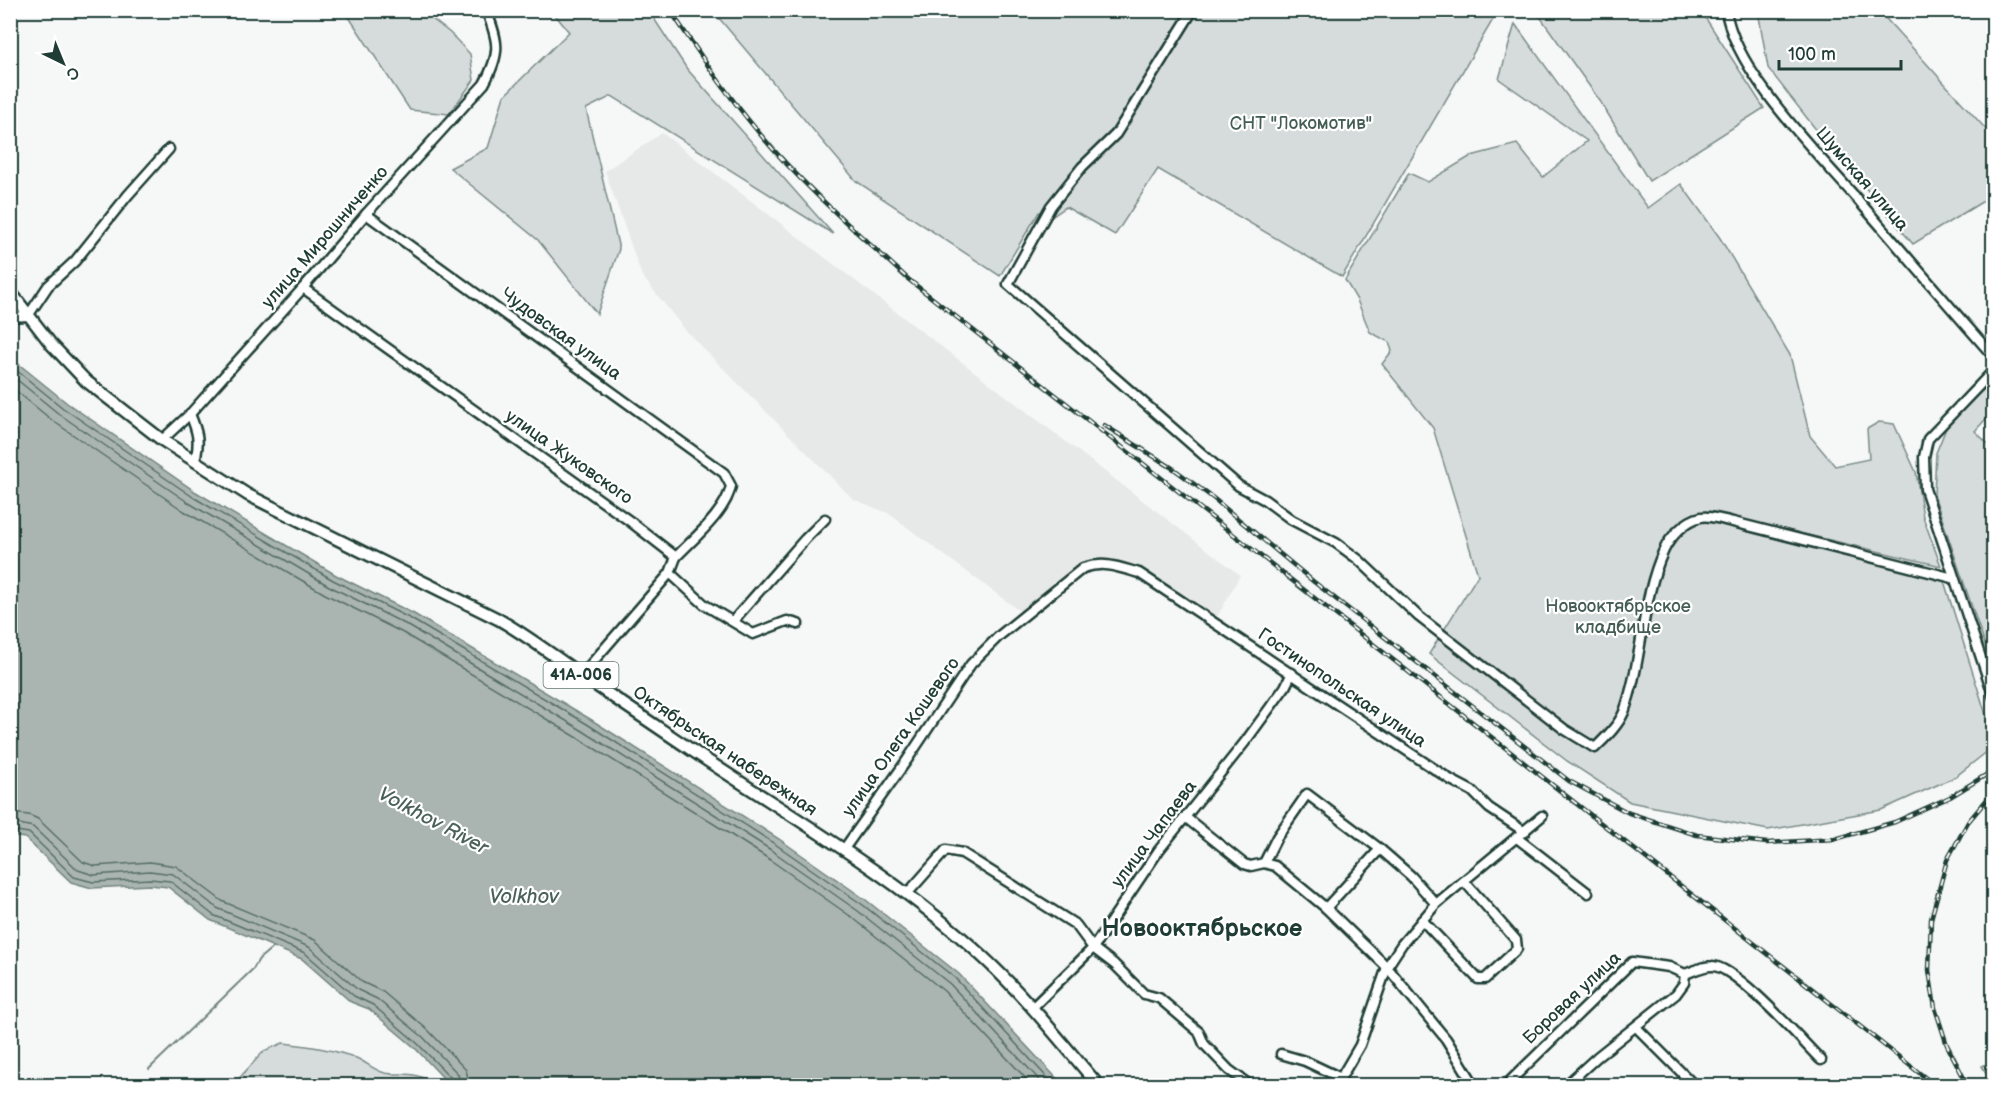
<svg xmlns="http://www.w3.org/2000/svg" width="2004" height="1096" font-family="'Balsamiq Sans',sans-serif">
  <style>
    .built { fill: #e6e9e8 }
    .green { fill: #d6dcdb; stroke: #7a8c88; stroke-width: 1.5 }
    .water { fill: #aab5b1; stroke: #72857f; stroke-width: 1.5 }
    .lines { fill: none; stroke-linecap: round; stroke-linejoin: round }
    .shore { stroke: #576d66; stroke-width: 1.5 }
    .stream { stroke: #72857f; stroke-width: 2 }
    .minor-casing { stroke: #1f3d34; stroke-width: 13 }
    .major-casing { stroke: #1f3d34; stroke-width: 15 }
    .minor { stroke: #fff; stroke-width: 8 }
    .major { stroke: #fff; stroke-width: 10 }
    .rail-casing { stroke: #1f3d34; stroke-width: 4.5 }
    .rail { stroke: #fff; stroke-width: 2; stroke-dasharray: 7; stroke-linecap: butt }
    .labels { text-anchor: middle; dominant-baseline: central; stroke-width: 4.5; stroke-linejoin: round; paint-order: stroke }
    .shield { fill: #fff; stroke: #627771; stroke-width: 1.5 }
    .shield-label { font-size: 16px; font-weight: bold; fill: #1f3d34 }
    .park-label { font-size: 18px; fill: #445d55; stroke: #fff }
    .street-label { font-size: 18px; fill: #1f3d34; stroke: #fff }
    .water-label { font-size: 20px; font-style: italic; fill: #49615a; stroke: #fff }
    .district-label { font-size: 24px; font-weight: bold; fill: #1f3d34; stroke: #fff }
  </style>
  <rect width="100%" height="100%" fill="#f6f7f7"/>
  <filter id="ink" filterUnits="userSpaceOnUse"><feTurbulence type="fractalNoise" baseFrequency=".0167" numOctaves="2"/><feDisplacementMap in="SourceGraphic" scale="12" xChannelSelector="R" yChannelSelector="G"/><feConvolveMatrix kernelMatrix="1 2 1 2 8 2 1 2 1" color-interpolation-filters="sRGB"/></filter>
  <g filter="url(#ink)">
    <polygon class="built" points="662,133 1240,575 1216,619 1127,563 1092,558 1021,612 888,513 853,499 687,332 642,276 605,171"/>
    <g class="green">
      <polygon points="345,11 422,11 450,33 470,54 474,80 449,114 410,110"/>
      <polygon points="552,11 649,11 687,69 833,234 612,96 586,109 619,249 597,314 538,240 450,168 488,148 504,96 569,32"/>
      <polygon points="713,11 1498,11 1342,277 1158,169 1115,235 1066,207 1050,218 1039,212 1000,276 856,181"/>
      <polygon points="1536,11 1701,11 1764,108 1649,181 1600,101"/>
      <polygon points="1758,11 1879,11 1993,137 1993,205 1985,200 1913,244 1814,127 1768,68"/>
      <polygon points="1515,24 1648,208 1681,184 1720,238 1790,355 1810,436 1835,466 1869,459 1867,429 1879,422 1894,424 1916,472 1923,517 1941,566 1727,516 1733,528 1944,581 1993,737 1993,747 1955,777 1881,810 1768,830 1630,802 1567,761 1429,654 1478,575 1433,428 1382,364 1392,351 1389,342 1370,332 1357,300 1345,280 1409,173 1428,182 1471,156 1517,144 1543,177 1587,141 1499,79"/>
      <polygon points="1993,381 1993,411 1975,431 1993,449 1993,663 1987,651 1934,495 1936,453 1949,421"/>
      <path d="M283,1043C307,1046 333,1049 356,1058C366,1062 375,1071 385,1073C404,1076 417,1070 433,1085H233L264,1051Z"/>
      <polygon points="1991,1062 1993,1062 1993,1085 1982,1066"/>
    </g>
    <polygon class="water" points="10,357 67,403 196,492 336,575 414,614 590,719 779,839 866,900 959,974 1063,1085 450,1085 414,1047 369,1009 351,1002 302,959 210,920 168,887 150,885 92,888 71,882 25,838 11,836"/>
    <g class="lines">
      <g class="shore">
        <polyline points="10,365 63,408 193,497 333,580 411,619 587,724 775,844 863,905 955,978 1055,1086"/>
        <polyline points="10,374 59,414 189,503 329,586 407,625 583,731 771,850 858,911 950,984 1045,1086"/>
        <polyline points="10,386 53,421 184,511 325,594 403,633 578,738 766,857 853,918 944,991 1033,1086"/>
        <polyline points="10,813 29,815 38,819 83,862 95,866 150,862 176,866 222,901 315,940 362,982 383,992 429,1031 466,1070 470,1086"/>
        <polyline points="10,822 33,827 78,870 94,875 150,871 173,874 217,908 309,947 358,990 377,999 423,1037 458,1074 461,1086"/>
        <polyline points="10,830 29,833 74,877 93,882 150,879 170,881 213,915 305,953 354,996 373,1005 417,1043 452,1079 453,1086"/>
      </g>
      <polyline class="stream" points="149,1069 253,969 259,959 273,947"/>
      <g class="minor-casing">
        <g id="minor">
          <path d="M1193,10L1116,134L1082,167L1051,206L1008,284L1239,486L1265,500L1292,520L1336,543L1359,560L1418,616L1564,729L1595,748C1605,738 1618,726 1624,712C1643,661 1641,599 1664,550C1670,537 1686,520 1701,517C1709,515 1724,520 1733,522L1953,578"/>
          <path d="M1726,10C1734,71 1818,154 1858,200C1903,252 1948,305 1994,357"/>
          <path d="M366,214L724,473L731,486C726,512 694,538 676,557"/>
          <polyline points="303,288 631,522 676,557 670,573 705,605 753,634 787,621 798,624"/>
          <polyline points="10,317 28,316 48,286 75,261 128,195 169,149"/>
          <polyline points="1994,370 1928,439 1924,457 1925,489 1994,697"/>
          <path d="M190,414C198,433 200,441 195,461"/>
          <path d="M162,440L190,414L303,288L366,214L484,84C501,53 499,42 486,10"/>
          <polyline points="733,621 805,539 825,519"/>
          <polyline points="583,677 591,664 670,573"/>
          <polyline points="1185,817 1244,864 1251,866 1264,863 1275,866 1326,908 1387,967 1446,1039 1475,1086"/>
          <polyline points="1517,838 1588,893"/>
          <path d="M844,849L907,760L971,664L999,636L1083,568C1105,561 1118,567 1139,573L1451,780L1472,791L1489,808L1525,832"/>
          <polyline points="1264,863 1277,837 1307,794 1380,849 1411,876 1436,904"/>
          <polyline points="907,894 946,850 962,853 1076,925 1093,948 1114,964 1144,994 1159,998 1199,1032 1204,1044 1229,1070 1251,1086"/>
          <polyline points="1326,908 1380,849"/>
          <polyline points="1422,920 1478,979 1485,979 1517,949 1516,940 1464,881"/>
          <path d="M1685,974C1693,971 1703,966 1712,966C1735,965 1802,1041 1821,1060"/>
          <polyline points="1033,1007 1093,948 1159,850 1245,742 1285,687 1292,673"/>
          <polyline points="1636,1027 1695,1086"/>
          <polyline points="1281,1054 1305,1061 1341,1078"/>
          <polyline points="1336,1086 1360,1045 1387,967 1402,944 1436,904 1542,816"/>
          <polyline points="1505,1086 1632,962 1669,967 1685,974"/>
          <polyline points="1565,1086 1597,1057 1676,994 1684,983 1685,974"/>
        </g>
      </g>
      <g class="major-casing">
        <path id="major" d="M10,291L51,344L86,381L162,440L248,495L498,619C528,636 555,657 584,677C620,702 656,726 693,751C791,817 896,876 984,958C1026,997 1061,1042 1099,1086"/>
      </g>
      <use href="#minor" class="minor"/>
      <use href="#major" class="major"/>
      <g class="rail-casing">
        <g id="rail">
          <path d="M670,10C699,53 727,95 760,134C804,187 857,232 908,279L1936,1086"/>
          <polyline points="1104,425 1174,469 1213,498 1314,582 1569,781 1629,813 1697,835 1767,843 1835,839 1895,822 1950,797 1994,770"/>
          <polyline points="1968,1086 1947,1045 1935,1008 1929,970 1931,919 1947,860 1968,822 1994,791"/>
        </g>
      </g>
      <use href="#rail" class="rail"/>
    </g>
  </g>
  <g class="labels">
    <rect class="shield" x="543.5" y="662" width="75" height="26" rx="4.5"/>
    <g class="shield-label">
      <text x="581" y="675">41А-006</text>
    </g>
    <g class="park-label">
      <text x="1301" y="123">СНТ "Локомотив"</text>
      <text x="1618" y="606">Новооктябрьское<tspan x="1618" dy="21">кладбище</tspan></text>
    </g>
    <g class="street-label">
      <text transform="translate(1862 179) rotate(49)">Шумская улица</text>
      <text transform="translate(325 237) rotate(-49)">улица Мирошниченко</text>
      <text transform="translate(561 334) rotate(36)">Чудовская улица</text>
      <text transform="translate(569 457) rotate(35)">улица Жуковского</text>
      <text transform="translate(1342 688) rotate(34)">Гостинопольская улица</text>
      <text transform="translate(901 737) rotate(-55)">улица Олега Кошевого</text>
      <text transform="translate(725 751) rotate(34)">Октябрьская набережная</text>
      <text transform="translate(1154 834) rotate(-53)">улица Чапаева</text>
      <text transform="translate(1572 998) rotate(-43)">Боровая улица</text>
    </g>
    <g class="water-label">
      <text transform="translate(433 821) rotate(28)">Volkhov River</text>
      <text x="524" y="897">Volkhov</text>
    </g>
    <g class="district-label">
      <text x="1202" y="928">Новооктябрьское</text>
    </g>
  </g>
  <rect width="2004" height="1096" fill="none" stroke="#fff" stroke-width="36"/>
  <rect x="18" y="18" width="1968" height="1060" fill="none" stroke="#1f3d34" stroke-width="2" filter="url(#ink)"/>
  <g transform="translate(63 63) rotate(137)" stroke="#ffffff" stroke-width="4.5" paint-order="stroke">
  <path d="M0-4.5L10 22L0 15L-10 22Z" fill="#1f3d34"/>
  <text y="-9" font-size="16" font-weight="bold" text-anchor="middle" fill="#1f3d34">С</text>
  </g>
  <path d="M1779 60v9h122v-9" fill="none" stroke="#1f3d34" stroke-width="3"/>
  <text x="1788" y="60" font-size="18" fill="#1f3d34" stroke="#ffffff" stroke-width="4.5" paint-order="stroke">100 m</text>
</svg>
